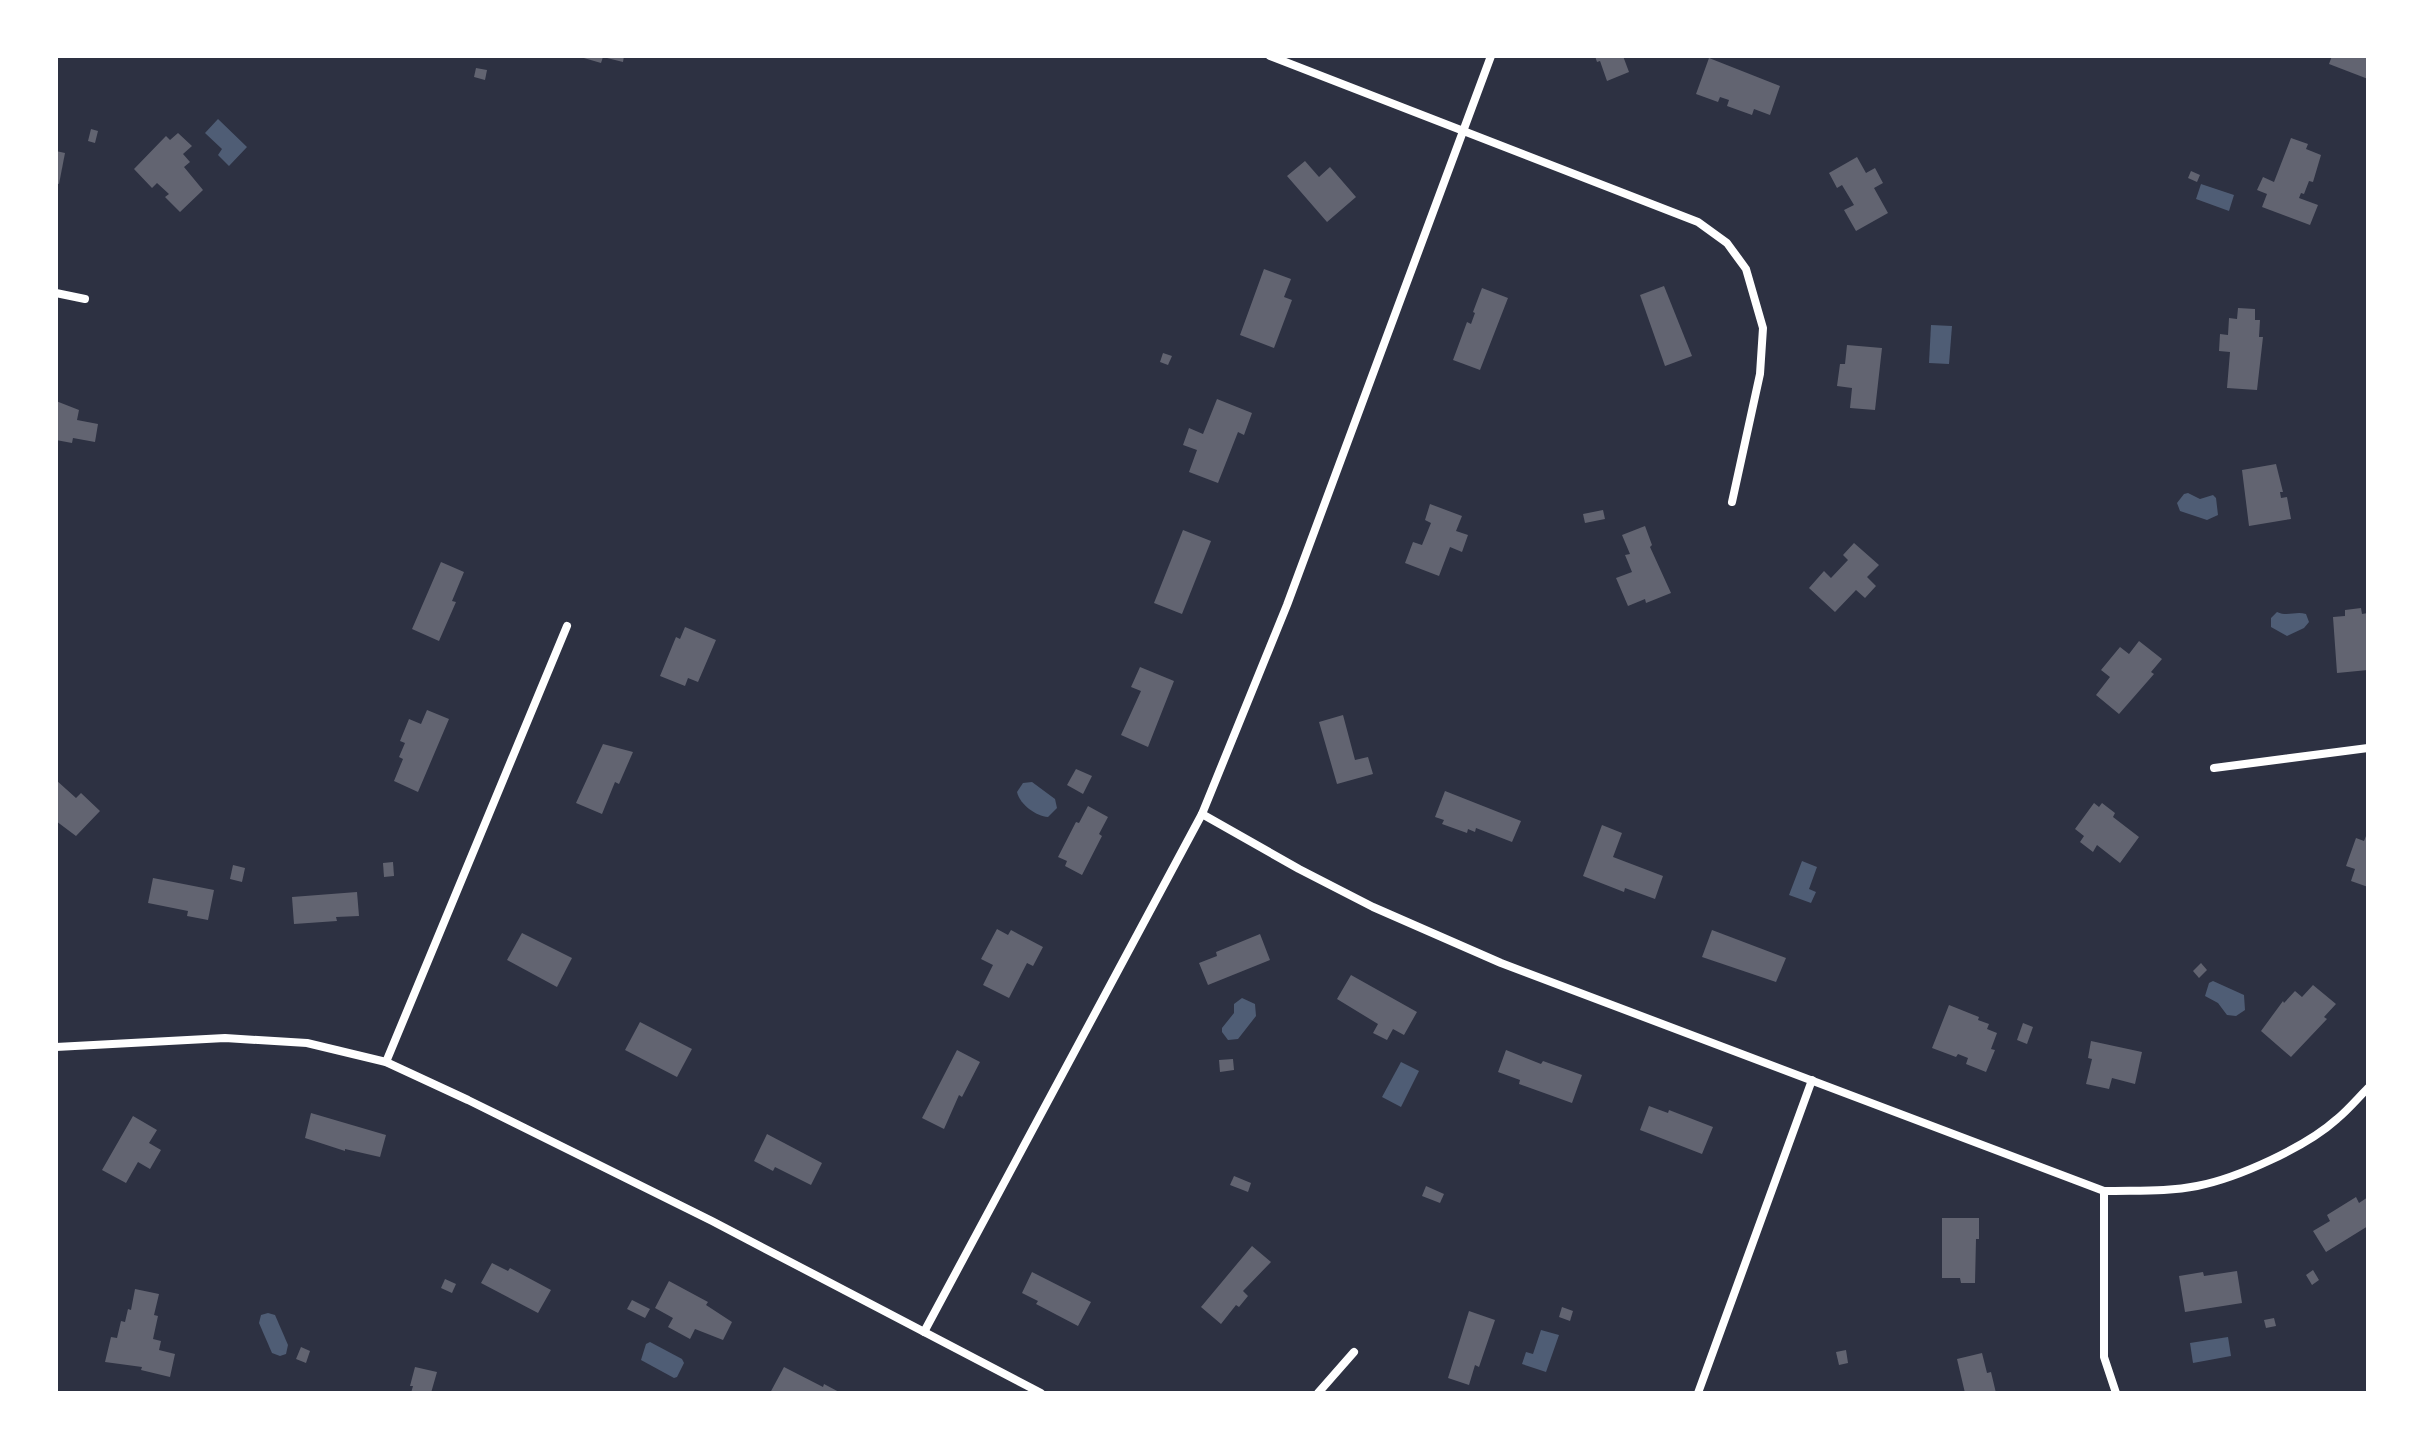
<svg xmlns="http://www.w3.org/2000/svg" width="2424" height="1449" font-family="'PT Sans',sans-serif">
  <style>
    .water { fill: #4f5d75 }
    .building { fill: #626471 }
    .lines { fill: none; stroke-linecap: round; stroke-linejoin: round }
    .minor { stroke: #fff; stroke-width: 8 }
  </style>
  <rect width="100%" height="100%" fill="#2d3142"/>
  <g class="water">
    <polygon points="218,119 247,147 229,166 218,155 222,149 205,133"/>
    <polygon points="2201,184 2234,195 2229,211 2196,199"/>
    <polygon points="1931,325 1952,326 1949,364 1929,363"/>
    <polygon points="2188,493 2200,499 2213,495 2216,498 2218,515 2207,520 2180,511 2177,503 2184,494"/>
    <path d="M2277,612C2288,617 2295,611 2306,614L2309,622L2304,628L2287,636L2271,627V618Z"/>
    <path d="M1032,782L1055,799L1057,808L1048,817C1036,816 1020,805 1017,792L1023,783Z"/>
    <polygon points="1802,861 1817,867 1809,889 1816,892 1811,903 1789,895"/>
    <polygon points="2213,981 2244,995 2245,1010 2236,1016 2227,1015 2218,1003 2205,996 2209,983"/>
    <polygon points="1242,998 1255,1004 1256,1016 1238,1039 1228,1040 1222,1032 1222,1028 1234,1013 1234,1004"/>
    <polygon points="1401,1062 1419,1071 1401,1107 1382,1097"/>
    <polygon points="268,1313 275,1315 288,1345 286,1354 280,1356 272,1353 259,1323 261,1315"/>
    <polygon points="1541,1330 1559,1335 1546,1372 1522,1364 1526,1352 1533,1354"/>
    <polygon points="2228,1337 2231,1356 2193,1363 2190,1343"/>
    <polygon points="650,1342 682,1359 684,1363 677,1377 674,1378 641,1360 646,1344"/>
  </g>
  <g class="building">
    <polygon points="577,56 624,56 623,62 603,57 601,63"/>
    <polygon points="1595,56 1623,56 1629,72 1607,81 1600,61 1597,62"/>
    <polygon points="2332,56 2368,56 2368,79 2329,64"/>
    <polygon points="1709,58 1780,86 1770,115 1754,109 1752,115 1727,106 1729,100 1720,97 1718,102 1696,94"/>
    <polygon points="476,68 487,70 485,80 474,77"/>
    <polygon points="91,129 98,131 95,143 88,141"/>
    <polygon points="178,133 192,146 183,154 190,162 184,167 203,190 180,212 165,197 169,194 157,183 152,188 134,169 166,136 170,140"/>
    <polygon points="2291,138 2308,144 2306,149 2321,155 2313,182 2309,181 2304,194 2301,193 2299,198 2318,205 2310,225 2262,207 2267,194 2257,190 2263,177 2274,182"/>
    <polygon points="56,151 65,153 59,184 56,183"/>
    <polygon points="1857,157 1866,173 1875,168 1883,183 1874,188 1888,213 1856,231 1844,210 1854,205 1842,185 1837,188 1829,173"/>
    <polygon points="1305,161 1319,177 1330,167 1356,197 1327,222 1287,176"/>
    <polygon points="2191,171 2200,175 2197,182 2188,178"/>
    <polygon points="1264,269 1291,279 1284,297 1292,300 1274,348 1240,335"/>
    <polygon points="1664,286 1692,356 1665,366 1640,295"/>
    <polygon points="1482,288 1508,298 1480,370 1453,360 1467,322 1471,324 1475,313 1473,312"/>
    <polygon points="2238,308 2255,309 2255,320 2260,320 2259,337 2263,337 2257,390 2227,388 2230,352 2219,351 2220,334 2228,335 2229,318 2237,319"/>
    <polygon points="1847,345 1882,348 1875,410 1850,408 1852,388 1837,386 1840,364 1845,364"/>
    <polygon points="1163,353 1172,356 1168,365 1160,362"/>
    <polygon points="1217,399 1252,413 1244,435 1238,432 1218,483 1189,472 1197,450 1183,445 1189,428 1203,434"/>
    <polygon points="56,401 79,410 77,420 98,424 95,442 73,438 72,443 56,440"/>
    <polygon points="2276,464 2283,492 2280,492 2281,498 2287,497 2291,519 2249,526 2242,470"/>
    <polygon points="1430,504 1462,516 1456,531 1468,535 1462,552 1450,547 1439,576 1405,563 1413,542 1422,545 1431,523 1425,520"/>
    <polygon points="1603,510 1605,519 1585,523 1583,514"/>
    <polygon points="1645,526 1652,545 1650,547 1671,593 1646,603 1645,599 1628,606 1616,578 1632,572 1625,555 1630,554 1622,535"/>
    <polygon points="1183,530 1211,541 1182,614 1154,603"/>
    <polygon points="1854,543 1879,565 1867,577 1876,586 1865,598 1856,590 1835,612 1809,588 1824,571 1831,578 1848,560 1843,555"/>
    <polygon points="441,562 464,572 452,601 456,602 439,641 412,629"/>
    <polygon points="2361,608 2362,614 2368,613 2368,628 2366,628 2368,670 2337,673 2333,617 2345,616 2345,610"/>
    <polygon points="685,627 716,640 698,682 688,678 685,686 660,676 676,637 680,639"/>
    <polygon points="2139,641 2162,659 2151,672 2154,674 2119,714 2096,695 2110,677 2101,670 2120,647 2129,654"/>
    <polygon points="1140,667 1174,681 1148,747 1121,735 1141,691 1131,687"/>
    <polygon points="427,710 449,719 418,792 394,781 403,759 399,757 405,743 400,741 409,719 421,724"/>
    <polygon points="1343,715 1355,760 1368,757 1373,774 1337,784 1319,722"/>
    <polygon points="603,744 633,752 619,784 615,782 602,814 576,803"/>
    <polygon points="1076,769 1092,776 1083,794 1067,785"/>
    <polygon points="56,780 76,798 81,793 100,811 76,836 56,821"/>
    <polygon points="1445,791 1521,821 1512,842 1476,828 1475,832 1468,829 1467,833 1442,824 1444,820 1435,817"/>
    <polygon points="2094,803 2099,807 2102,803 2115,813 2113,817 2139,837 2120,863 2097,845 2093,852 2080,842 2084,836 2075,829"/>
    <polygon points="1088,806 1108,817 1099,834 1102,836 1082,875 1065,866 1067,861 1058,857 1076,822 1079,823"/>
    <polygon points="1602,825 1622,833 1613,857 1663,876 1655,899 1625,888 1624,892 1583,876"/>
    <polygon points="2368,831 2368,887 2351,881 2355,869 2346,866 2356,838 2364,841"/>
    <polygon points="393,862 394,876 384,877 383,863"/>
    <polygon points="233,865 245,868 242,882 230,879"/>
    <polygon points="153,878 214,890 208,920 187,916 188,911 148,903"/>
    <polygon points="357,892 359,916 336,917 337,921 294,924 292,897"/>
    <polygon points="997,929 1008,935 1011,930 1043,947 1033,966 1027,963 1009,998 983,985 993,965 981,959"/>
    <polygon points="1712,930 1786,958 1776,982 1702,957"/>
    <polygon points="522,933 572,958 557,987 507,960"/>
    <polygon points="1260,934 1270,960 1208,985 1199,963 1217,956 1216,952"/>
    <polygon points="2201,963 2207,970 2199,978 2193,971"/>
    <polygon points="1351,975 1417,1012 1404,1035 1393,1029 1387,1040 1373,1033 1378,1024 1337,999"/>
    <polygon points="2313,985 2336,1004 2324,1017 2327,1019 2291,1057 2261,1031 2283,1001 2284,1003 2295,991 2302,997"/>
    <polygon points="1949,1005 1979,1017 1978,1020 1989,1024 1987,1029 1997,1033 1991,1049 1995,1050 1986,1072 1966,1064 1968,1058 1958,1054 1956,1057 1932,1048"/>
    <polygon points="640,1022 692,1049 677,1077 625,1050"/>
    <polygon points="2023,1023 2033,1027 2027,1044 2017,1040"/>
    <polygon points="2091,1041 2142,1052 2135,1084 2112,1078 2109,1089 2086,1084 2092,1059 2088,1058"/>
    <polygon points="957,1050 980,1062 962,1097 959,1095 944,1129 922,1118"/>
    <polygon points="1506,1050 1541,1064 1543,1061 1582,1075 1572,1103 1519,1084 1520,1080 1498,1072"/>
    <polygon points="1233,1059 1234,1070 1220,1072 1219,1060"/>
    <polygon points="1649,1106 1668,1113 1669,1110 1713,1127 1702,1154 1640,1130"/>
    <polygon points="311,1113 386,1135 380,1157 345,1149 345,1151 305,1138"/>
    <polygon points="133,1116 157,1130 149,1143 161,1150 150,1169 138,1162 126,1183 102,1170"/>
    <polygon points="767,1134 822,1163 811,1185 775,1167 773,1171 754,1161"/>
    <polygon points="1234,1176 1251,1183 1248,1192 1230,1185"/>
    <polygon points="1426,1186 1444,1194 1440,1203 1422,1196"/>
    <polygon points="2356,1197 2359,1203 2368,1197 2368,1226 2326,1252 2313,1231 2330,1221 2327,1215"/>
    <polygon points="1942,1218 1979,1218 1979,1239 1976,1239 1975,1283 1961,1283 1960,1278 1942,1278"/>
    <polygon points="1252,1246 1271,1262 1243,1291 1248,1296 1239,1307 1236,1305 1221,1324 1201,1307"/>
    <polygon points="492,1263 508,1271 510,1268 551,1290 538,1313 481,1283"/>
    <polygon points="2313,1270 2319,1280 2312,1285 2306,1275"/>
    <polygon points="2237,1271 2242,1303 2185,1312 2179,1276 2203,1272 2204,1276"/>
    <polygon points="1032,1272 1091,1302 1078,1326 1036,1304 1038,1301 1022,1293"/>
    <polygon points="445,1279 456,1284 452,1293 441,1288"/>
    <polygon points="669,1281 708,1302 706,1305 732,1322 723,1340 695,1329 690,1339 668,1327 673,1318 655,1308"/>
    <polygon points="135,1289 159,1294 154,1315 158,1316 153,1339 161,1341 159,1350 175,1354 170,1377 141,1370 142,1367 105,1362 111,1337 117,1338 121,1321 125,1322 128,1309 131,1310"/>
    <polygon points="632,1300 650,1309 645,1318 627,1309"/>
    <polygon points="1562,1307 1573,1311 1570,1321 1559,1317"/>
    <polygon points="1469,1311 1495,1320 1479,1367 1475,1365 1469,1385 1448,1378"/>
    <polygon points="2274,1318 2276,1326 2266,1328 2264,1320"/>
    <polygon points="301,1347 310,1351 306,1363 296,1359"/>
    <polygon points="1846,1350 1848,1363 1839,1365 1836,1352"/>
    <polygon points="1982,1353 1987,1373 1991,1372 1996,1393 1965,1393 1957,1359"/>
    <polygon points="415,1367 437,1372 431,1393 411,1393 413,1386 410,1386"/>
    <polygon points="784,1367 823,1387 824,1384 841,1393 770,1393"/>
  </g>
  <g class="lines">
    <g class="minor">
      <polyline points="1270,56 1698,222 1727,243 1746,269 1763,328 1760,374 1732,502"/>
      <polyline points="56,293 85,299"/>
      <polyline points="2214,768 2368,748"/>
      <path d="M1202,814L1299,869L1373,907L1501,963L2104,1191C2135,1190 2167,1192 2197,1186C2238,1178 2306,1147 2337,1119C2348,1110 2358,1098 2368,1088"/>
      <polyline points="56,1047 225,1038 307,1043 386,1062 468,1100 712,1221 1041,1393"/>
      <polyline points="386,1062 567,626"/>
      <polyline points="2104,1191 2104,1357 2116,1393"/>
      <polyline points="924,1332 1202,814 1287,605 1491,56"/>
      <polyline points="1318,1393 1354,1352"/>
      <polyline points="1698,1393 1812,1080"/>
    </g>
  </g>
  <rect width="2424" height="1449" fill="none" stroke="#ffffff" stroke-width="116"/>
</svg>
